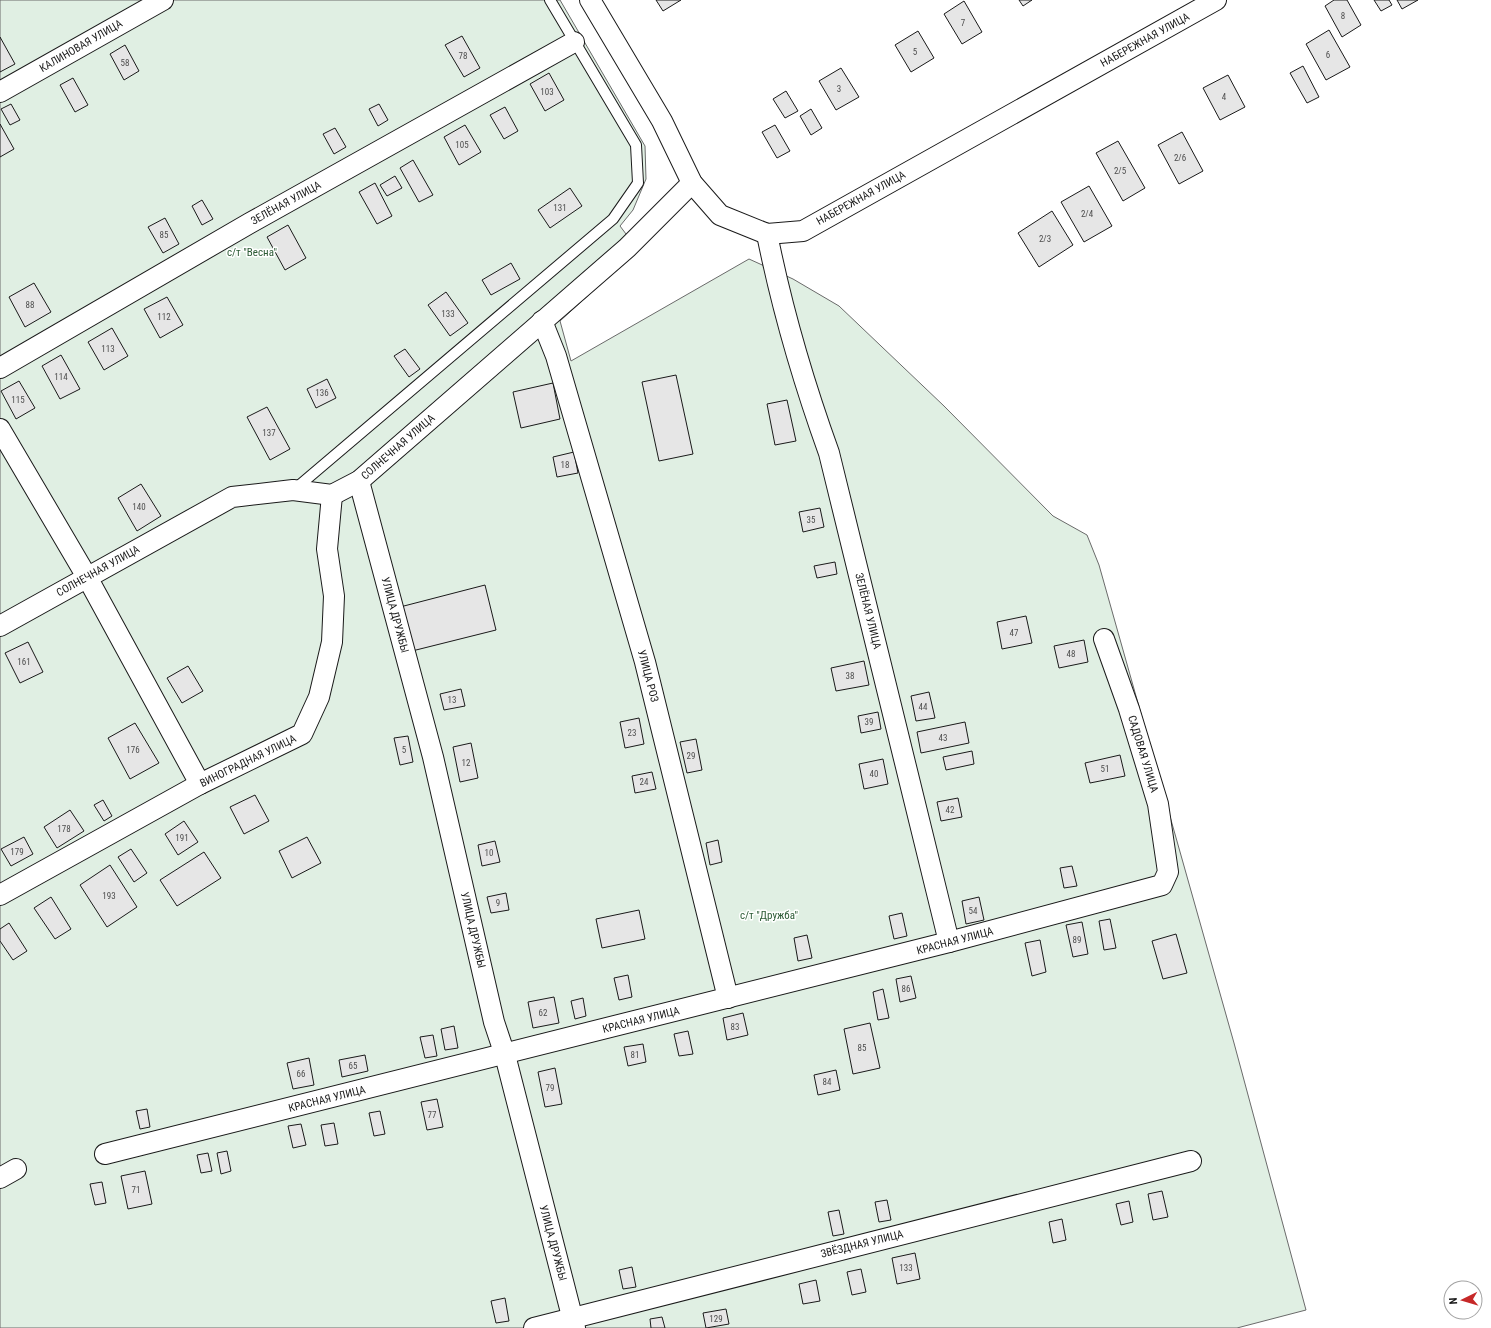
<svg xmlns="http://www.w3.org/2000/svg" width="1491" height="1328" font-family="'Roboto Condensed',sans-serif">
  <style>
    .garden { fill: #e0efe3; stroke: #6a6a6a }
    .building { fill: #e6e6e6; stroke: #1a1a1a }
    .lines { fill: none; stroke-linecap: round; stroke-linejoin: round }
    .service-casing { stroke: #1a1a1a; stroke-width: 12 }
    .minor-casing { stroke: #1a1a1a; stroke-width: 22 }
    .service { stroke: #fff; stroke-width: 10 }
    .minor { stroke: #fff; stroke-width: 20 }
    .labels { text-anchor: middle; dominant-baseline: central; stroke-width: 3; stroke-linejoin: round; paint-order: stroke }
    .number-label { font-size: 9px; fill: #4d4d4d }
    .street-label { font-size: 11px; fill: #1a1a1a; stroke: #fff }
    .park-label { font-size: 11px; fill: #2b5a34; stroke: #fff }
  </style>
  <rect width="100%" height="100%" fill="#fff"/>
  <polygon class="garden" points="0,0 560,0 645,146 646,179 633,210 620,226 638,250 560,321 571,361 749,259 793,279 839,306 944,406 1053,516 1087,535 1099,565 1234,1043 1306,1310 1237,1328 0,1328"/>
  <g class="building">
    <polygon points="656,0 681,0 663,11"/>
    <polygon points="1019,0 1032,0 1023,6"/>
    <polygon points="1334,0 1347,0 1361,25 1342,37 1325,6"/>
    <polygon points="1374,0 1389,0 1392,5 1381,11"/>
    <polygon points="1397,0 1418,0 1402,9"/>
    <polygon points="964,1 982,32 962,44 944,14"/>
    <polygon points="1329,30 1350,67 1326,80 1306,44"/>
    <polygon points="918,31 934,58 911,72 895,45"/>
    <polygon points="462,36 480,68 464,77 445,45"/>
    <polygon points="0,37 15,64 0,72"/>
    <polygon points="125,45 139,71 124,80 110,54"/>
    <polygon points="1303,66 1319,97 1307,103 1290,73"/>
    <polygon points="841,68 859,97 836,110 819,81"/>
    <polygon points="549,73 564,100 545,111 530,84"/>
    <polygon points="1228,75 1245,107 1220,120 1203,88"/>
    <polygon points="73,78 88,105 75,112 60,85"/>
    <polygon points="786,91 798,111 785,118 773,99"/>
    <polygon points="11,104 20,120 10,125 1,109"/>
    <polygon points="379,104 388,120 378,126 369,109"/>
    <polygon points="505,107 518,131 504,139 490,115"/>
    <polygon points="811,109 822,128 811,135 800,116"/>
    <polygon points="0,124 14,149 0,157"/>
    <polygon points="465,125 481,152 459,165 444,137"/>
    <polygon points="775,125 790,151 777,158 762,132"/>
    <polygon points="335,128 346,147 334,154 323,134"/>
    <polygon points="1182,132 1203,171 1179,184 1158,145"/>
    <polygon points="1118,141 1145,188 1123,201 1096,153"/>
    <polygon points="413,160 433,195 419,202 400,168"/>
    <polygon points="395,176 402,188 387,196 380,185"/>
    <polygon points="375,183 392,216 377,224 359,192"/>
    <polygon points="1089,186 1112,226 1084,242 1061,202"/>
    <polygon points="570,188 582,206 550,228 538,210"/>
    <polygon points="202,200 213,219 202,225 192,206"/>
    <polygon points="1052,211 1073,245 1039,267 1018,233"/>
    <polygon points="165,218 179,244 163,253 148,227"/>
    <polygon points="288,225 306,258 285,270 267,237"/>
    <polygon points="511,263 520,279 491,295 482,280"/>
    <polygon points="34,283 51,312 25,327 9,297"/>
    <polygon points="446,292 468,323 450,336 428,305"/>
    <polygon points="167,297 183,325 160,338 144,309"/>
    <polygon points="112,328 128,356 104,370 88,342"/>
    <polygon points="405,349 420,369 409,377 394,356"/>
    <polygon points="61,355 80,389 60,399 42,366"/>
    <polygon points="676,375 693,454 659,461 642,382"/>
    <polygon points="327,379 336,398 316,408 307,389"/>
    <polygon points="19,381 35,408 16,419 1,391"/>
    <polygon points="553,383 560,419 521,428 513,392"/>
    <polygon points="787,400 796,441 775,445 767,404"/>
    <polygon points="267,407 290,449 270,460 247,417"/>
    <polygon points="574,452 578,473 557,477 553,457"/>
    <polygon points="141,484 161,516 137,531 118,498"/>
    <polygon points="820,508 824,527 803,532 799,512"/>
    <polygon points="835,562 837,574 817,578 814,566"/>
    <polygon points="485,585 496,630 412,651 400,607"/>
    <polygon points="1026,616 1032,643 1002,649 997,622"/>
    <polygon points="1084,640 1088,662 1059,668 1054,646"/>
    <polygon points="28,642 43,672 20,683 5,653"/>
    <polygon points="864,661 869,685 836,691 831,668"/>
    <polygon points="188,666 203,691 182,703 167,678"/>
    <polygon points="461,689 465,706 444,710 440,694"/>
    <polygon points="929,692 935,718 916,721 911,696"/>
    <polygon points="878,712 881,729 861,733 858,716"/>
    <polygon points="639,718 644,744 625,748 620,722"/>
    <polygon points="965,722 969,743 921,753 917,732"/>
    <polygon points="135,723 159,763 130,779 108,738"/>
    <polygon points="408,736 413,762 400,765 394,738"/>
    <polygon points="696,739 702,770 687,773 680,742"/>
    <polygon points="471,743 478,778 460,782 453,747"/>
    <polygon points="972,751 974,764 946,770 943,757"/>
    <polygon points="1120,755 1125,776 1090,783 1085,763"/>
    <polygon points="883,759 888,784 864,789 859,764"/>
    <polygon points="652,772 656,789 635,793 632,776"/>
    <polygon points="255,795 269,821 244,834 230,807"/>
    <polygon points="958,798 962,817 941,821 937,802"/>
    <polygon points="103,800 112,816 104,821 94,805"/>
    <polygon points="70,810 84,831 57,848 44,827"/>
    <polygon points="184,821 198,842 178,855 165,834"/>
    <polygon points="24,837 33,854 11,866 1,849"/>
    <polygon points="307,837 321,863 292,878 279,851"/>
    <polygon points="718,840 722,862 710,865 706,843"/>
    <polygon points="495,841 500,862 482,866 478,845"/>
    <polygon points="131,849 147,873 134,882 118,857"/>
    <polygon points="204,852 221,878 177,906 160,880"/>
    <polygon points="110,865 137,907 107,927 80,885"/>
    <polygon points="1072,866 1077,886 1064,888 1060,868"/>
    <polygon points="506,893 509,910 491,913 487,897"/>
    <polygon points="51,897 71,929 55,939 34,908"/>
    <polygon points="979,897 984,920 966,924 962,901"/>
    <polygon points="639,910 645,939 602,948 596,919"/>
    <polygon points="902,913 907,936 894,939 889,916"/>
    <polygon points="1110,919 1116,948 1104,950 1099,921"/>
    <polygon points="1082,922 1088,954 1073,957 1066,925"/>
    <polygon points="9,923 27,951 13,960 0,941 0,929"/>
    <polygon points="1176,934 1187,973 1163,979 1152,941"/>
    <polygon points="807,935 812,958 798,961 794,938"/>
    <polygon points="1040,940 1046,972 1032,976 1025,943"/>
    <polygon points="628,975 632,997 619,1000 614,978"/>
    <polygon points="911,976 916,998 900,1002 896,979"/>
    <polygon points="883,989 889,1018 878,1020 873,992"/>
    <polygon points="554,997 559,1023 533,1028 528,1002"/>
    <polygon points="583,998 586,1016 575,1019 571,1001"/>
    <polygon points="743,1013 748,1035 727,1040 723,1018"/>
    <polygon points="870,1023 880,1068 853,1074 844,1029"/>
    <polygon points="454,1026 458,1048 445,1050 441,1029"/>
    <polygon points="688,1031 693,1054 679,1056 674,1034"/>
    <polygon points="433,1035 437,1056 425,1058 420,1037"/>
    <polygon points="643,1044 646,1062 628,1066 624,1047"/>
    <polygon points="365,1055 368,1071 342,1077 339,1060"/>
    <polygon points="309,1058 314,1085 293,1089 287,1063"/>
    <polygon points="555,1068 562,1104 545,1107 538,1072"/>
    <polygon points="836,1070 840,1090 818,1095 814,1075"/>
    <polygon points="437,1099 443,1127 427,1130 421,1102"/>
    <polygon points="147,1109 150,1127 140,1129 136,1111"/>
    <polygon points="380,1111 385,1134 374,1136 369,1113"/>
    <polygon points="334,1123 338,1144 325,1146 321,1125"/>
    <polygon points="301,1124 306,1145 293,1148 288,1126"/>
    <polygon points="227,1151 231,1171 221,1174 217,1153"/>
    <polygon points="208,1153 212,1171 201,1173 197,1155"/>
    <polygon points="145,1171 152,1204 128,1209 121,1176"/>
    <polygon points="102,1182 106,1203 95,1205 90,1184"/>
    <polygon points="1162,1191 1168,1217 1153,1220 1148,1194"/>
    <polygon points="887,1200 891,1220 879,1222 875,1202"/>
    <polygon points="1129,1201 1133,1222 1121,1225 1116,1204"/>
    <polygon points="839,1210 844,1234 833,1236 828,1212"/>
    <polygon points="1062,1219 1066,1240 1053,1243 1049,1222"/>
    <polygon points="915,1253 920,1279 897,1284 892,1258"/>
    <polygon points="632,1267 636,1287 623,1289 619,1270"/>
    <polygon points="861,1269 866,1292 852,1295 847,1272"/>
    <polygon points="816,1280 820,1301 803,1304 799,1284"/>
    <polygon points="505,1298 509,1321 496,1323 491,1301"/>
    <polygon points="726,1309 729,1324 706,1328 703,1313"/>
    <polygon points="662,1317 665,1328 651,1328 650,1319"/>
  </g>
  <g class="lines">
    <g class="service-casing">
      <polyline id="service" points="295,489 613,219 638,183 636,145 550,0"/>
    </g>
    <g class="minor-casing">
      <g id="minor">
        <polyline points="590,0 662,121 692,183 720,215 767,234 803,231 1216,0"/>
        <polyline points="0,92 163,0"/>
        <path d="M767,234C782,309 803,381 829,453L949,942"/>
        <polyline points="542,321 556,356 645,662 728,998"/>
        <polyline points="0,368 250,223 574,42"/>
        <polyline points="0,429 87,577 200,784"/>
        <polyline points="359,481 433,757 494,1022 505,1055 575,1328"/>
        <polyline points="0,626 232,497 293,490 332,495 359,481 627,248 692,183"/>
        <polyline points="0,895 200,784 302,734 319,697 332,642 334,596 327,549 332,495"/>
        <polyline points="105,1154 949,942 1162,885 1168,872 1158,804 1129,709 1104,639"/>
        <polyline points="0,1178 16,1169"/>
        <polyline points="534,1328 1191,1161"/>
      </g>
    </g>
    <use href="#service" class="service"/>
    <use href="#minor" class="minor"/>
  </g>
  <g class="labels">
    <g class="number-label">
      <text x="1343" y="16">8</text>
      <text x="963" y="23">7</text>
      <text x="915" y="52">5</text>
      <text x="1328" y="55">6</text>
      <text x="463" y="56">78</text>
      <text x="125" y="63">58</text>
      <text x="839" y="89">3</text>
      <text x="547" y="92">103</text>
      <text x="1224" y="97">4</text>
      <text x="462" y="145">105</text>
      <text x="1180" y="158">2/6</text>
      <text x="1120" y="171">2/5</text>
      <text x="560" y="208">131</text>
      <text x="1087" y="214">2/4</text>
      <text x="164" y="235">85</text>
      <text x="1045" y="239">2/3</text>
      <text x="30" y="305">88</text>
      <text x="448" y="314">133</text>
      <text x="164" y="317">112</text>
      <text x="108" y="349">113</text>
      <text x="61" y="377">114</text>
      <text x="322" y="393">136</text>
      <text x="18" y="400">115</text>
      <text x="269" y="433">137</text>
      <text x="565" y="465">18</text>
      <text x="139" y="507">140</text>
      <text x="811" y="520">35</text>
      <text x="1014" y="633">47</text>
      <text x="1071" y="654">48</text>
      <text x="24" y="662">161</text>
      <text x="850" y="676">38</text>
      <text x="452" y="700">13</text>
      <text x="923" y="707">44</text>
      <text x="869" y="722">39</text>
      <text x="632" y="733">23</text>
      <text x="943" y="738">43</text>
      <text x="133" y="750">176</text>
      <text x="404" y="750">5</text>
      <text x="691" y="756">29</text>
      <text x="466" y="763">12</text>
      <text x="1105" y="769">51</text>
      <text x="874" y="774">40</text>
      <text x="644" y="782">24</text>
      <text x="950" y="810">42</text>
      <text x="64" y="829">178</text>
      <text x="182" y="838">191</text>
      <text x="17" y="852">179</text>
      <text x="489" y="853">10</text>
      <text x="109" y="896">193</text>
      <text x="498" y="903">9</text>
      <text x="973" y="911">54</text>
      <text x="1077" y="940">89</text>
      <text x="906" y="989">86</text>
      <text x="543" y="1013">62</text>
      <text x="735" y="1027">83</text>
      <text x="862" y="1048">85</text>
      <text x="635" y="1055">81</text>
      <text x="353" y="1066">65</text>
      <text x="301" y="1074">66</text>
      <text x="827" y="1082">84</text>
      <text x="550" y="1088">79</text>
      <text x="432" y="1115">77</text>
      <text x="136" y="1190">71</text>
      <text x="906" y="1268">133</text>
      <text x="716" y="1319">129</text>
    </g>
    <g class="street-label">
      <text transform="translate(1145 40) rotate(-29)">НАБЕРЕЖНАЯ УЛИЦА</text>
      <text transform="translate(81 46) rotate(-30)">КАЛИНОВАЯ УЛИЦА</text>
      <text transform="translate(861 198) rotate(-29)">НАБЕРЕЖНАЯ УЛИЦА</text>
      <text transform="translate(286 203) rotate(-29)">ЗЕЛЁНАЯ УЛИЦА</text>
      <text transform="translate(398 447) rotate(-41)">СОЛНЕЧНАЯ УЛИЦА</text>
      <text transform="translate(98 571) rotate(-29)">СОЛНЕЧНАЯ УЛИЦА</text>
      <text transform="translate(868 611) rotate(76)">ЗЕЛЁНАЯ УЛИЦА</text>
      <text transform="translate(395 615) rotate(75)">УЛИЦА ДРУЖБЫ</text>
      <text transform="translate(648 676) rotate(75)">УЛИЦА РОЗ</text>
      <text transform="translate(1143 754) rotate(73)">САДОВАЯ УЛИЦА</text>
      <text transform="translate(248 761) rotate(-26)">ВИНОГРАДНАЯ УЛИЦА</text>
      <text transform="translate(473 930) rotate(77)">УЛИЦА ДРУЖБЫ</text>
      <text transform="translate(955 941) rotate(-15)">КРАСНАЯ УЛИЦА</text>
      <text transform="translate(641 1020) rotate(-14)">КРАСНАЯ УЛИЦА</text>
      <text transform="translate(327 1099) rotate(-14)">КРАСНАЯ УЛИЦА</text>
      <text transform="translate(553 1243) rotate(75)">УЛИЦА ДРУЖБЫ</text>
      <text transform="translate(862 1244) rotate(-14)">ЗВЁЗДНАЯ УЛИЦА</text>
    </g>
    <g class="park-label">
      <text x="252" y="252">с/т "Весна"</text>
      <text x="769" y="915">с/т "Дружба"</text>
    </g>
  </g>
  <g transform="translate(1463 1300) rotate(265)"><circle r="19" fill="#ffffff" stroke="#a3a3a3"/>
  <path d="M0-3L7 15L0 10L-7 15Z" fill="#c62828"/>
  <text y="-6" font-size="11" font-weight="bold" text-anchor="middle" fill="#1a1a1a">N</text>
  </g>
</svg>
